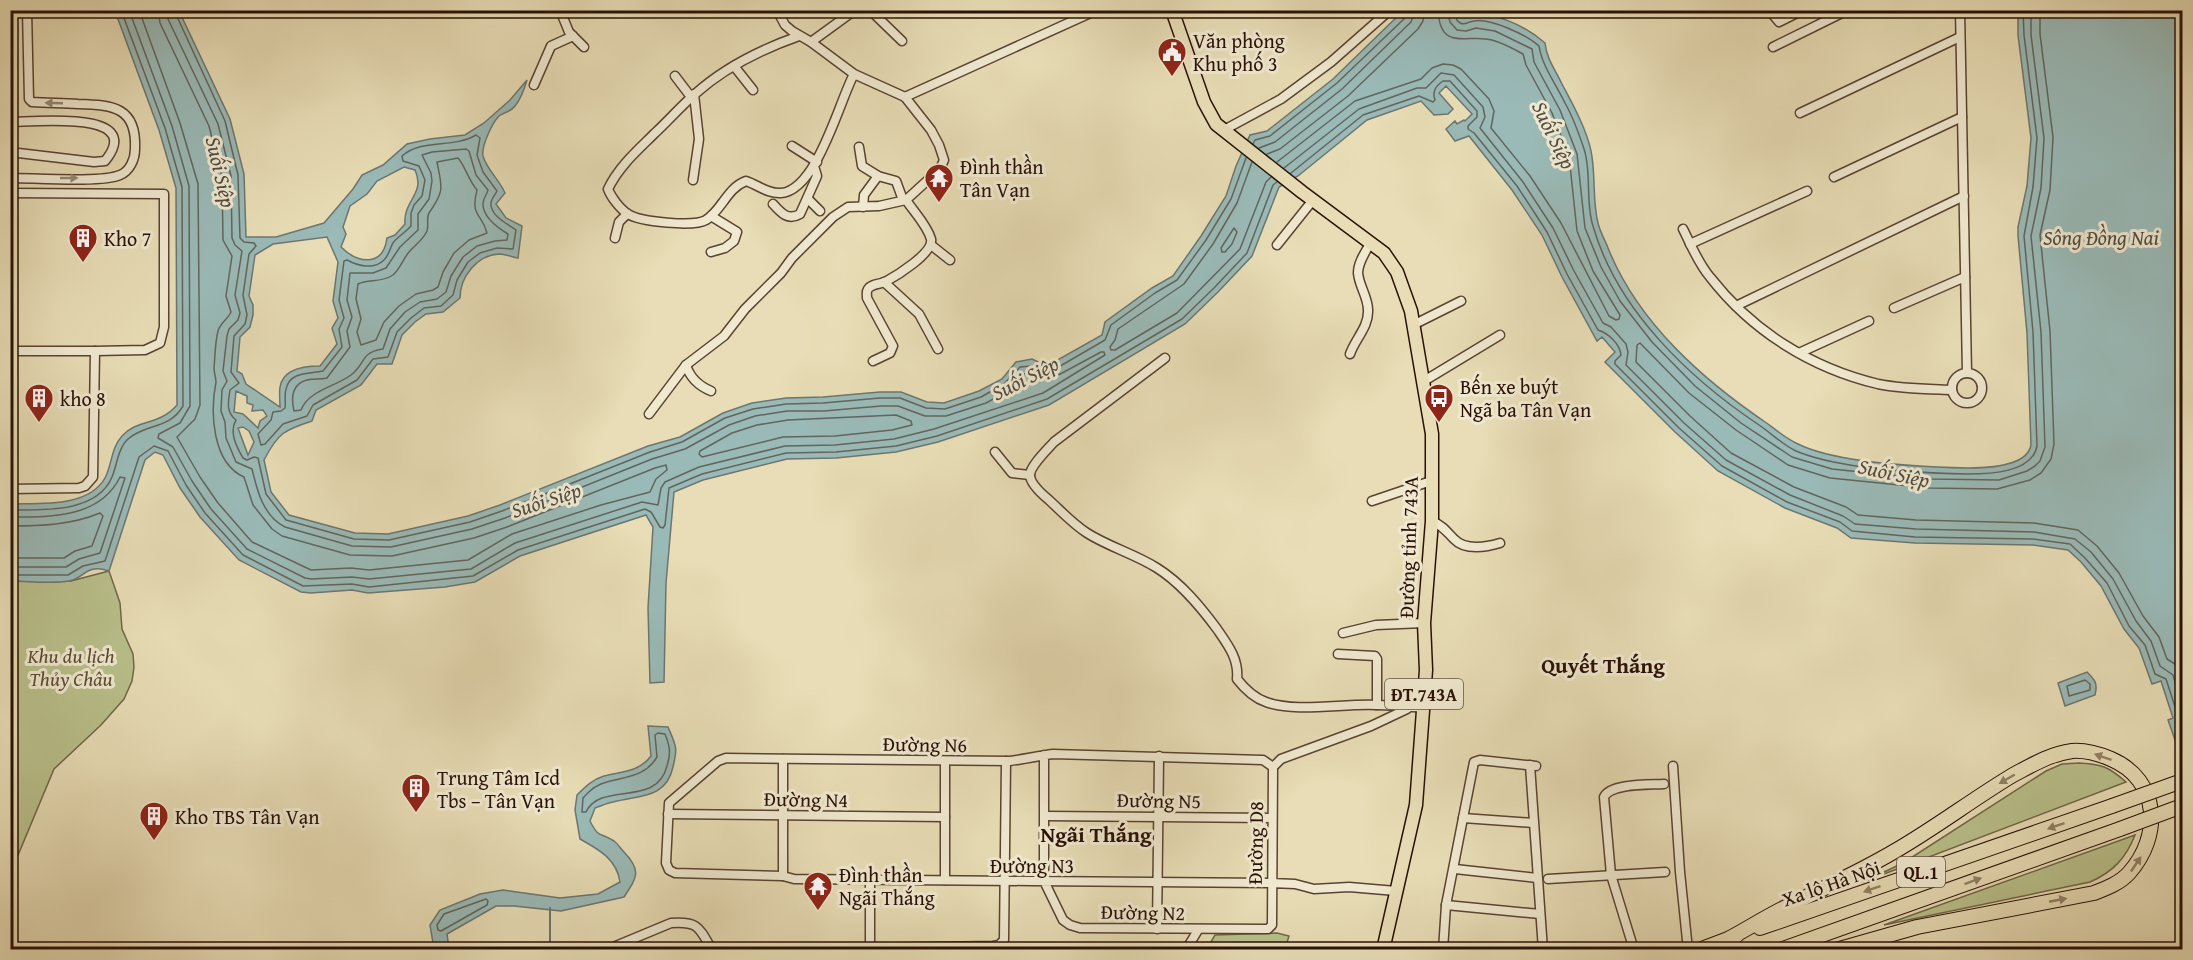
<svg xmlns="http://www.w3.org/2000/svg" width="2193" height="960" font-family="'Gentium Book Plus',serif">
  <style>
    .green { fill: #b9c08b; stroke: #716848; stroke-width: 1.5 }
    .water { fill: #9abab7; stroke: #6d7670; stroke-width: 1.5; fill-rule: evenodd }
    .lines { fill: none; stroke-linecap: round; stroke-linejoin: round }
    .shore { stroke: #62655e; stroke-width: 1.5 }
    .stream { stroke: #6d7670; stroke-width: 2 }
    .minor-casing { stroke: #594332; stroke-width: 11 }
    .primary-casing { stroke: #291006; stroke-width: 15 }
    .trunk-casing { stroke: #291006; stroke-width: 16 }
    .minor { stroke: #f0e9d0; stroke-width: 8 }
    .primary { stroke: #e8ddb6; stroke-width: 12 }
    .trunk { stroke: #e8ddb6; stroke-width: 14 }
    .trunk-bridge-casing { stroke: #291006; stroke-width: 16; stroke-linecap: butt }
    .trunk-bridge { stroke: #e8ddb6; stroke-width: 14 }
    .oneway { fill: #968775 }
    .oneway2 { fill: #928167 }
    .labels { text-anchor: middle; dominant-baseline: central; stroke-width: 6; stroke-linejoin: round; paint-order: stroke }
    .shield { fill: #f0e9d0; stroke: #655143; stroke-width: 1.5 }
    .shield-label { font-size: 18px; font-weight: bold; fill: #291006 }
    .poi-label { font-size: 20px; fill: #291006; stroke: #f0e9d0; text-anchor: start }
    .street-label { font-size: 20px; fill: #291006; stroke: #f0e9d0 }
    .park-label { font-size: 20px; font-style: italic; fill: #5b4e35; stroke: #f0e9d0 }
    .water-label { font-size: 21px; font-style: italic; fill: #514c44; stroke: #f0e9d0 }
    .quarter-label { font-size: 22px; font-weight: bold; fill: #291006; stroke: #f0e9d0 }
  </style>
  <rect width="100%" height="100%" fill="#e8ddb6"/>
  <filter id="stains"><feTurbulence type="fractalNoise" baseFrequency=".00333" numOctaves="4"/><feColorMatrix values="0 0 0 0 .2 0 0 0 0 .09 0 0 0 0 .02 0 0 0 .5 -.17"/></filter>
  <radialGradient id="worn" r=".72"><stop offset=".6" stop-color="#630" stop-opacity="0"/><stop offset="1" stop-color="#630" stop-opacity=".3"/></radialGradient>
  <g class="green">
    <polygon points="109,571 120,603 122,629 133,654 134,667 132,681 124,699 101,725 54,769 11,872 11,581 71,581"/>
    <path d="M2079,763C2102,764 2109,767 2126,782L1863,882L1903,863L2046,771L2062,764Z"/>
    <path d="M2135,835C2126,858 2113,872 2090,882L1884,925Z"/>
    <polygon points="1277,933 1289,936 1285,949 1206,950 1215,935"/>
  </g>
  <g class="water">
    <path d="M1404,10L1461,11L1462,17L1465,18C1489,7 1527,27 1545,43C1547,60 1555,69 1562,84C1573,105 1586,128 1591,151C1596,174 1592,200 1598,223C1600,232 1605,240 1608,248C1638,323 1703,380 1768,424C1777,431 1787,439 1798,444C1836,463 1924,467 1968,468C1986,468 2027,467 2031,445L2027,333L2018,236V227L2027,186L2031,138L2018,35V11H2182V760L2168,720L2173,718L2161,681L2152,684L2139,648L2124,629L2101,586L2081,562L2068,550L2033,545L1915,543L1851,538L1837,528L1785,508L1718,471L1675,432L1605,362L1615,352L1602,337L1597,341L1562,277L1542,235L1512,190L1469,136L1455,141L1446,129L1455,121L1457,124L1464,120L1465,121L1472,114L1446,86L1439,93L1453,109L1448,114L1434,115L1421,101L1367,120L1298,176L1279,187L1252,256L1218,292L1185,324L1049,405L938,442L896,452L836,458L787,459L703,480L674,492L666,583L664,682L650,683L648,608L653,527L646,515L520,556L475,582L445,587L368,593L352,590L311,593L301,592L239,560L200,517L180,488L163,455L155,452L145,460L109,571C86,563 85,578 69,581C51,584 29,581 11,581L10,504C39,503 88,508 105,478C112,465 111,448 122,436C137,419 159,426 177,405L176,188L159,130L115,11H179L230,119L244,174L246,237H276L324,223L353,189L362,175L383,165L407,144L430,139L465,135L484,123L510,100L527,80C524,90 521,99 515,106C511,112 504,112 499,116C492,123 481,147 483,156C487,170 499,179 505,193L496,204L506,218L522,226L518,258C512,257 505,254 499,254C477,255 460,277 460,298L443,312L426,314L415,322L402,335L392,364H377L361,385L316,410L312,421C284,430 278,433 264,460L271,492L289,515L355,533L388,534L468,516L500,505L648,446L680,437L723,413L752,403L786,398L823,397L880,392H901L927,402L944,403L979,391L1002,379L1016,362L1032,359L1047,366L1102,335L1105,322L1152,288L1173,276L1201,236L1226,196L1236,166L1250,135L1267,131L1333,79ZM404,167L415,170C426,194 403,200 405,224L395,235L387,238C383,268 357,263 341,247L346,234L343,227L350,206L367,194L377,181ZM327,237L338,262L333,301L338,318L332,328L337,344L320,366C305,366 283,369 280,387C279,393 280,401 280,407L246,384L242,374L237,371L240,337L250,327L253,315V305L249,296L255,255L273,244ZM236,391L247,396V403L253,405L252,411L263,410L267,416L260,421L258,428L243,414L234,412ZM243,427L249,431L254,442L248,455L238,428Z"/>
    <path d="M2087,672C2095,680 2098,683 2095,695L2065,706L2058,683Z"/>
    <path d="M648,726L668,727C676,746 678,747 673,767C666,799 639,795 613,802C607,803 601,806 595,808L590,821C599,839 600,832 614,841C618,844 621,849 624,852C642,871 637,877 624,897L561,911L514,906H496L447,934L449,949H434L430,925L440,910L480,894L503,890L560,898L598,894L620,882C617,859 598,849 580,839L575,810L577,795C585,787 593,779 604,776C623,771 639,772 651,756Z"/>
  </g>
  <g class="lines">
    <g class="shore">
      <path d="M129,10L172,126L189,186L190,406L180,423L159,434L158,438L173,447L192,481L211,509L247,549L305,578L311,579L352,577L369,579L471,569L515,543L642,502L658,505L661,488L665,482L699,467L785,446L835,445L894,439L934,429L1043,393L1105,355L1104,352H1101L1051,379H1043L1030,373L1024,374L1010,390L986,403L946,416H925L898,406H881L824,411H787L755,416L729,425L685,449L652,459L505,518L472,529L391,547L352,546L285,527C263,516 257,490 252,469L236,462L226,438L225,422L221,411L222,390L227,381L223,371L227,336L229,329L238,320L240,313L235,295L242,251L235,245L232,238L231,176L218,124L168,19L167,10"/>
      <path d="M139,10L180,123L198,184L200,405L195,419L177,437L200,477L218,503L252,542L311,570L351,568L369,570L468,560L512,534L601,505L650,492L656,479L667,470L666,465L655,468L507,527L474,538L392,556L350,555L282,536L272,529L253,505L244,477C212,463 210,412 216,382C216,378 214,373 214,368C215,357 215,343 218,331C220,323 228,319 231,312L226,296L232,256L223,240L222,177L209,126L160,23L158,10"/>
      <path d="M174,10L225,121L238,175L240,238L244,242L254,243L256,246L249,254L243,295L247,315L245,324L234,336L231,372L239,383L230,390C228,403 226,412 236,420C229,432 236,446 243,458L247,460L254,457L258,458L266,494L286,520L354,539L389,540L470,522L502,511L650,452L682,442L725,418L753,409L786,404L823,403L880,398H900L926,408L945,409L981,397L1004,384L1020,367L1031,366L1045,372H1050L1105,340L1111,325L1155,293L1177,280L1206,240L1231,199L1246,158"/>
      <polyline points="1447,10 1450,22 1457,30 1466,31 1476,28 1495,31 1532,49 1534,62 1560,110 1577,154 1585,228 1601,267 1620,301 1652,342 1695,386 1741,423 1792,457 1832,469 1929,479 1999,480 2027,471 2035,466 2040,461 2045,447 2041,332 2031,236 2041,188 2044,138 2031,35 2031,10"/>
      <path d="M1455,10C1455,15 1455,20 1460,23C1466,26 1468,21 1474,21C1490,18 1527,35 1539,46C1542,66 1556,84 1565,103C1573,117 1579,134 1584,149C1592,173 1585,202 1593,226C1617,310 1689,378 1759,425C1771,433 1783,445 1796,451C1839,469 1919,473 1967,474C1989,474 2032,473 2037,446L2033,332L2024,236L2033,187L2037,138L2024,35L2023,10"/>
      <polyline points="2040,10 2040,34 2053,137 2050,190 2040,235 2050,331 2054,444 2051,459 2041,473 2030,480 1997,489 1929,488 1830,478 1788,465 1736,430 1689,393 1640,343 1637,345 1636,362 1690,416 1731,453 1794,487 1846,507 1858,515 1916,520 2034,523 2078,530 2097,546 2119,573 2143,616 2159,637 2167,659 2178,666 2182,675"/>
      <path d="M476,135L480,138L477,155L483,172L497,191C495,195 490,200 491,205C492,217 508,224 516,230L513,249L497,248L480,253L468,262L457,280L453,295L441,306L424,308L411,318L397,332L388,357L373,359L357,380L313,405L307,416L283,424L265,444L261,445L258,434L271,420L273,412L281,411L285,408C286,402 284,395 286,389C290,371 310,374 323,371L342,347L339,329L344,318L339,300L344,261L347,260C358,266 374,270 384,260C389,255 390,248 393,243C396,238 406,232 411,226V213L414,205L422,196L425,180L419,166L403,161L402,156C422,138 453,149 476,135Z"/>
      <polyline points="1253,144 1255,140 1270,136 1337,83 1406,17 1408,10"/>
      <polyline points="1259,148 1275,142 1342,89 1411,22 1415,10"/>
      <path d="M466,149L469,151L476,175L488,190C487,194 483,199 483,204C483,217 498,228 508,234L507,240L495,241L477,246L463,257L451,276L446,292L437,299L420,302L405,312L390,329L383,349C360,352 366,364 351,375C335,387 309,390 301,410L294,411C291,398 292,384 307,380C314,378 320,380 327,378L350,347L347,331L352,317L347,300L350,273H373L386,268L400,247L418,230V214L429,199L432,181L431,173L422,155L432,152Z"/>
      <polyline points="1267,154 1280,149 1348,96 1418,29 1423,21 1424,10"/>
      <path d="M458,158C464,164 469,181 477,190C470,217 482,213 487,233L469,240L454,253L443,272L438,287L433,290L416,294L399,306L384,322L376,340L361,345L357,332L361,319L356,299L358,284C369,279 381,283 393,275C400,269 403,259 409,252C415,245 423,240 427,231C429,225 426,218 429,213C445,190 442,188 437,162Z"/>
      <polyline points="1252,162 1237,203 1213,244 1184,284 1118,329 1115,340 1110,347 1111,350 1115,350 1177,313 1240,249 1266,182 1271,177"/>
      <path d="M1277,162L1355,101L1421,79L1432,68L1443,64L1453,65L1461,69L1489,99L1494,111L1491,128L1530,176L1561,223L1609,316L1616,320L1619,319L1620,315L1593,271L1577,231L1569,156L1552,113L1526,65L1523,54C1514,49 1503,43 1492,40C1469,33 1440,53 1438,10"/>
      <polyline points="1284,168 1359,109 1417,88 1426,88 1441,73 1454,75 1483,107 1485,117 1480,128 1523,182 1553,228 1574,271 1603,323 1611,327 1626,344 1628,352 1626,365 1684,423 1726,460 1790,495 1843,516 1855,524 1916,529 2034,532 2075,539 2091,552 2113,579 2136,621 2151,641 2160,666 2173,675 2182,705"/>
      <path d="M1291,173L1363,115L1419,96L1433,102L1435,100C1432,91 1436,86 1443,81H1450L1477,111V117L1468,126V129L1474,133L1517,186L1547,232L1567,274L1598,330C1608,333 1620,344 1621,355L1615,361V364L1679,428L1722,466L1787,502L1840,522L1852,531L1915,537L2033,539L2070,544L2085,558L2107,583L2129,626L2145,645L2155,674L2166,679L2178,716L2176,725L2182,743"/>
      <polygon points="1234,228 1237,232 1232,244 1225,252 1222,252 1221,248"/>
      <polygon points="896,415 911,421 912,425 892,430 835,436 783,437 702,457 699,454 700,451 732,433 757,425 788,420"/>
      <path d="M10,510C43,510 97,513 112,477C117,465 118,448 128,439C146,423 169,430 183,406L182,187L165,128L121,10"/>
      <path d="M10,517C51,517 100,518 120,477L125,478L100,553L79,559L66,567H10"/>
      <path d="M10,526C41,526 71,525 100,513L103,516L92,546L75,551L64,558H10"/>
      <polyline points="10,575 68,575 83,566 105,561 139,457 154,446 168,451 186,485 205,513 243,555 303,586 352,584 369,587 473,576 518,550 645,509 651,512 660,527 663,528 665,525 669,488 702,474 786,453 836,452 896,446 937,436 1047,399 1182,319 1214,288 1247,253 1273,185 1277,182"/>
      <polygon points="2085,680 2090,684 2090,690 2069,696 2067,686"/>
      <path d="M658,733L665,734C670,746 671,753 667,766C657,808 600,781 586,812H582L583,798C589,791 597,784 607,782C627,776 645,777 657,757L655,735Z"/>
      <polygon points="486,899 488,901 487,905 441,931 438,930 437,925 444,914"/>
    </g>
    <polyline class="stream" points="550,950 550,908"/>
    <g class="minor-casing">
      <g id="minor">
        <polyline points="560,10 569,32 584,47"/>
        <polyline points="870,10 902,41"/>
        <polyline points="1769,10 1779,22 1803,10"/>
        <polyline points="1960,10 1967,373"/>
        <path d="M799,36C762,49 724,68 695,94C681,106 669,120 655,133C638,150 619,166 608,189C611,197 620,209 628,214C640,222 694,227 706,220C722,210 727,188 746,181C758,185 768,194 781,193C817,190 839,102 854,74"/>
        <polyline points="811,42 855,10"/>
        <polyline points="1773,47 1848,10"/>
        <polyline points="734,66 753,90"/>
        <polyline points="675,76 691,97"/>
        <polyline points="534,85 551,46 573,36"/>
        <polyline points="905,97 1097,10"/>
        <polyline points="1800,113 1960,37"/>
        <path d="M10,122C33,122 147,109 105,161L94,162L10,152"/>
        <polyline points="1224,130 1281,99 1331,62 1390,10"/>
        <polyline points="792,146 817,162"/>
        <polyline points="859,147 862,166 878,176 896,181 903,200"/>
        <polyline points="1834,177 1962,117"/>
        <path d="M10,178C34,178 102,183 120,175C130,171 135,159 135,149C137,107 113,105 78,104C63,103 48,103 32,102L29,99L27,10"/>
        <polyline points="693,180 699,139 694,94"/>
        <polyline points="10,193 164,194 164,327 160,343 145,350 95,351"/>
        <polyline points="808,199 820,211"/>
        <path d="M773,204C781,213 788,221 800,214L817,176L814,166"/>
        <polyline points="863,207 864,195 878,176"/>
        <path d="M1683,229C1691,245 1698,263 1710,277C1752,331 1811,368 1878,384C1902,389 1927,389 1952,390"/>
        <polyline points="615,238 619,222 627,214"/>
        <polyline points="1690,244 1807,191"/>
        <polyline points="931,245 950,260"/>
        <polyline points="1277,245 1313,200"/>
        <polyline points="711,252 725,248 734,241 737,232 711,216"/>
        <polyline points="884,282 919,314 938,349"/>
        <polyline points="1736,306 1964,196"/>
        <polyline points="1894,308 1965,277"/>
        <polyline points="1413,325 1461,301"/>
        <polyline points="10,351 95,351 93,477 85,486 79,488 10,489"/>
        <polyline points="1799,353 1869,321"/>
        <path d="M1350,354C1355,339 1369,327 1368,310C1368,297 1359,286 1358,273C1358,262 1366,251 1371,242"/>
        <path d="M1165,358L1054,442C1048,449 1030,466 1030,475C1030,484 1043,495 1049,500C1062,512 1073,524 1087,533C1109,547 1135,554 1157,568C1181,583 1200,606 1217,629C1228,645 1239,659 1237,679C1244,688 1254,698 1266,702C1295,713 1345,703 1377,705C1393,705 1407,708 1423,707"/>
        <path d="M873,361L890,353L893,346L867,298C867,294 866,292 868,289C871,284 880,284 885,282C896,276 934,253 931,239C927,225 914,212 906,200"/>
        <path d="M686,365C690,378 699,386 711,391"/>
        <circle cx="1967" cy="388" r="15"/>
        <polyline points="1424,381 1500,335"/>
        <polyline points="649,414 686,365 724,336 745,309 781,273 792,258 833,217 848,207 879,206 906,200 940,169 944,160 939,145 931,130 905,97 854,74 811,42 792,31 785,25 777,10"/>
        <polyline points="995,452 1012,473 1030,475"/>
        <polyline points="1372,501 1431,481"/>
        <path d="M1432,521C1443,526 1446,531 1454,539C1465,551 1487,547 1500,543"/>
        <polyline points="1343,633 1376,625 1424,623"/>
        <polyline points="1338,654 1375,656 1377,659 1377,705"/>
        <path d="M1044,755V881L1063,920L1070,925L1080,928L1268,929L1272,925L1273,767L1263,760L1053,754C1039,756 1024,759 1010,761L726,758L718,761L669,803L666,863L669,870L675,873L783,876L794,879C953,880 1112,882 1271,883L1295,884L1314,889L1349,887L1396,891"/>
        <polyline points="783,759 783,876"/>
        <polyline points="945,761 945,880"/>
        <polyline points="1530,765 1543,950"/>
        <polyline points="1673,766 1680,872 1688,950"/>
        <polyline points="1273,767 1281,759 1371,726 1407,709"/>
        <polyline points="668,814 945,817"/>
        <polyline points="1045,816 1272,818"/>
        <polyline points="1463,818 1533,823"/>
        <polyline points="1455,869 1537,878"/>
        <polyline points="1548,879 1665,872"/>
        <polyline points="1446,905 1540,914"/>
        <polyline points="1157,929 1159,756"/>
        <polyline points="870,948 993,946 999,945 1004,940 1006,761"/>
        <path d="M606,950L671,923C698,921 699,927 712,950"/>
        <polyline points="870,950 870,880"/>
        <polyline points="1186,950 1198,930"/>
        <polyline points="1443,950 1446,905 1474,762 1480,760 1536,766"/>
        <path d="M1634,950L1611,875L1604,797C1611,783 1650,785 1664,784"/>
      </g>
    </g>
    <g class="primary-casing">
      <polyline id="primary" points="1172,10 1204,102 1216,124 1302,192 1384,253 1397,272 1411,311 1432,434 1432,521 1424,623 1426,670 1416,805 1383,950"/>
    </g>
    <g class="trunk-casing">
      <g id="trunk">
        <polyline points="1760,928 2112,806"/>
        <path d="M1730,938C1752,926 1774,912 1798,901C1830,885 1863,870 1895,851C1935,828 1973,799 2013,775C2032,765 2050,754 2072,751C2085,750 2099,754 2111,759C2160,780 2162,836 2129,873C2120,883 2107,888 2094,893L1917,927L1836,950"/>
        <polyline points="1699,950 1736,936"/>
        <polyline points="1780,950 2120,829"/>
      </g>
    </g>
    <use href="#minor" class="minor"/>
    <use href="#primary" class="primary"/>
    <use href="#trunk" class="trunk"/>
    <g class="trunk-bridge-casing">
      <g id="trunk-bridge">
        <polyline points="2112,806 2182,781"/>
        <polyline points="2120,829 2182,806"/>
      </g>
    </g>
    <use href="#trunk-bridge" class="trunk-bridge"/>
  </g>
  <defs><path id="oneway-solid" d="M-6-.8H1V-3.2L6.5 0L1 3.2V.8H-6Z" transform="scale(1.5)"/></defs>
  <g class="oneway">
    <use href="#oneway-solid" transform="translate(54 103) rotate(-178)"/>
    <use href="#oneway-solid" transform="translate(69 178)"/>
  </g>
  <g class="oneway2">
    <use href="#oneway-solid" transform="translate(2103 757) rotate(-161)"/>
    <use href="#oneway-solid" transform="translate(2007 779) rotate(150)"/>
    <use href="#oneway-solid" transform="translate(2056 826) rotate(161)"/>
    <use href="#oneway-solid" transform="translate(2136 864) rotate(-56)"/>
    <use href="#oneway-solid" transform="translate(1973 881) rotate(-20)"/>
    <use href="#oneway-solid" transform="translate(1872 889) rotate(161)"/>
    <use href="#oneway-solid" transform="translate(2058 900) rotate(-11)"/>
  </g>
  <defs>
    <g id="civic-pin" transform="scale(1.5)"><path d="M0 17L-7.5 6A9.5 9.5 0 1 1 7.5 6Z" fill="#8f2418" stroke="#f0e9d0"/><path d="M-.6-6.5H3V-4.5H.6V-3L4-1V1h2V6H-6V1h2V-1L-.6-3ZM-1.2 2.5V6h2.4V2.5Z" fill="#fff"/></g>
    <g id="temple-pin" transform="scale(1.5)"><path d="M0 17L-7.5 6A9.5 9.5 0 1 1 7.5 6Z" fill="#8f2418" stroke="#f0e9d0"/><path d="M0-6L5-2H3V0L6.5 2.5H4V6H1.5V3h-3V6H-4V2.5H-6.5L-3 0V-2H-5Z" fill="#fff"/></g>
    <g id="building-pin" transform="scale(1.5)"><path d="M0 17L-7.5 6A9.5 9.5 0 1 1 7.5 6Z" fill="#8f2418" stroke="#f0e9d0"/><path d="M-4-6H4V6H1V3H-1V6H-4ZM-2.5-4.3h1.7v1.8h-1.7ZM.8-4.3h1.7v1.8H.8ZM-2.5-1h1.7V.8h-1.7ZM.8-1h1.7V.8H.8Z" fill="#fff"/></g>
    <g id="bus-pin" transform="scale(1.5)"><path d="M0 17L-7.5 6A9.5 9.5 0 1 1 7.5 6Z" fill="#8f2418" stroke="#f0e9d0"/><path d="M-5-6H5V4H4V6H2V4H-2V6H-4V4H-5ZM-3.5-4V0h7V-4ZM-3.5 1.2v1.5H-2V1.2ZM2 1.2v1.5H3.5V1.2Z" fill="#fff"/></g>
  </defs>
  <g fill-rule="evenodd">
    <use href="#civic-pin" x="1172" y="52"/>
    <use href="#temple-pin" x="939" y="178"/>
    <use href="#building-pin" x="83" y="238"/>
    <use href="#building-pin" x="39" y="398"/>
    <use href="#bus-pin" x="1439" y="398"/>
    <use href="#building-pin" x="416" y="788"/>
    <use href="#building-pin" x="154" y="816"/>
    <use href="#temple-pin" x="818" y="886"/>
  </g>
  <g class="labels">
    <g class="shield">
      <rect x="1385" y="679" width="78" height="30" rx="4.5"/>
      <rect x="1897" y="857" width="48" height="30" rx="4.5"/>
    </g>
    <g class="shield-label">
      <text x="1424" y="694">ĐT.743A</text>
      <text x="1921" y="872">QL.1</text>
    </g>
    <g class="poi-label">
      <text x="1193" y="40">Văn phòng<tspan x="1193" dy="23">Khu phố 3</tspan></text>
      <text x="960" y="166">Đình thần<tspan x="960" dy="23">Tân Vạn</tspan></text>
      <text x="104" y="238">Kho 7</text>
      <text x="1460" y="386">Bến xe buýt<tspan x="1460" dy="23">Ngã ba Tân Vạn</tspan></text>
      <text x="60" y="398">kho 8</text>
      <text x="437" y="777">Trung Tâm Icd<tspan x="437" dy="23">Tbs – Tân Vạn</tspan></text>
      <text x="175" y="816">Kho TBS Tân Vạn</text>
      <text x="839" y="874">Đình thần<tspan x="839" dy="23">Ngãi Thắng</tspan></text>
    </g>
    <g class="street-label">
      <text transform="translate(1408 547) rotate(-88)">Đường tỉnh 743A</text>
      <text transform="translate(925 744) rotate(1)">Đường N6</text>
      <text transform="translate(806 799) rotate(1)">Đường N4</text>
      <text transform="translate(1159 800) rotate(1)">Đường N5</text>
      <text transform="translate(1255 843) rotate(-89)">Đường D8</text>
      <text x="1032" y="865">Đường N3</text>
      <text transform="translate(1831 883) rotate(-19)">Xa lộ Hà Nội</text>
      <text transform="translate(1143 912) rotate(1)">Đường N2</text>
    </g>
    <g class="park-label">
      <text x="71" y="655">Khu du lịch<tspan x="71" dy="23">Thủy Châu</tspan></text>
    </g>
    <g class="water-label">
      <text transform="translate(1554 135) rotate(64)">Suối Siệp</text>
      <text transform="translate(221 172) rotate(77)">Suối Siệp</text>
      <text x="2101" y="237">Sông Đồng Nai</text>
      <text transform="translate(1025 378) rotate(-27)">Suối Siệp</text>
      <text transform="translate(1894 473) rotate(12)">Suối Siệp</text>
      <text transform="translate(546 500) rotate(-18)">Suối Siệp</text>
    </g>
    <g class="quarter-label">
      <text x="1603" y="665">Quyết Thắng</text>
      <text x="1096" y="834">Ngãi Thắng</text>
    </g>
  </g>
  <rect width="2193" height="960" fill="none" stroke="#e8ddb6" stroke-width="36"/>
  <rect x="12" y="12" width="2169" height="936" fill="none" stroke="#291006" stroke-width="3"/>
  <rect x="18" y="18" width="2157" height="924" fill="none" stroke="#291006" stroke-width="1.5"/>
  <rect width="100%" height="100%" filter="url(#stains)"/>
  <rect width="100%" height="100%" fill="url(#worn)"/>
</svg>
